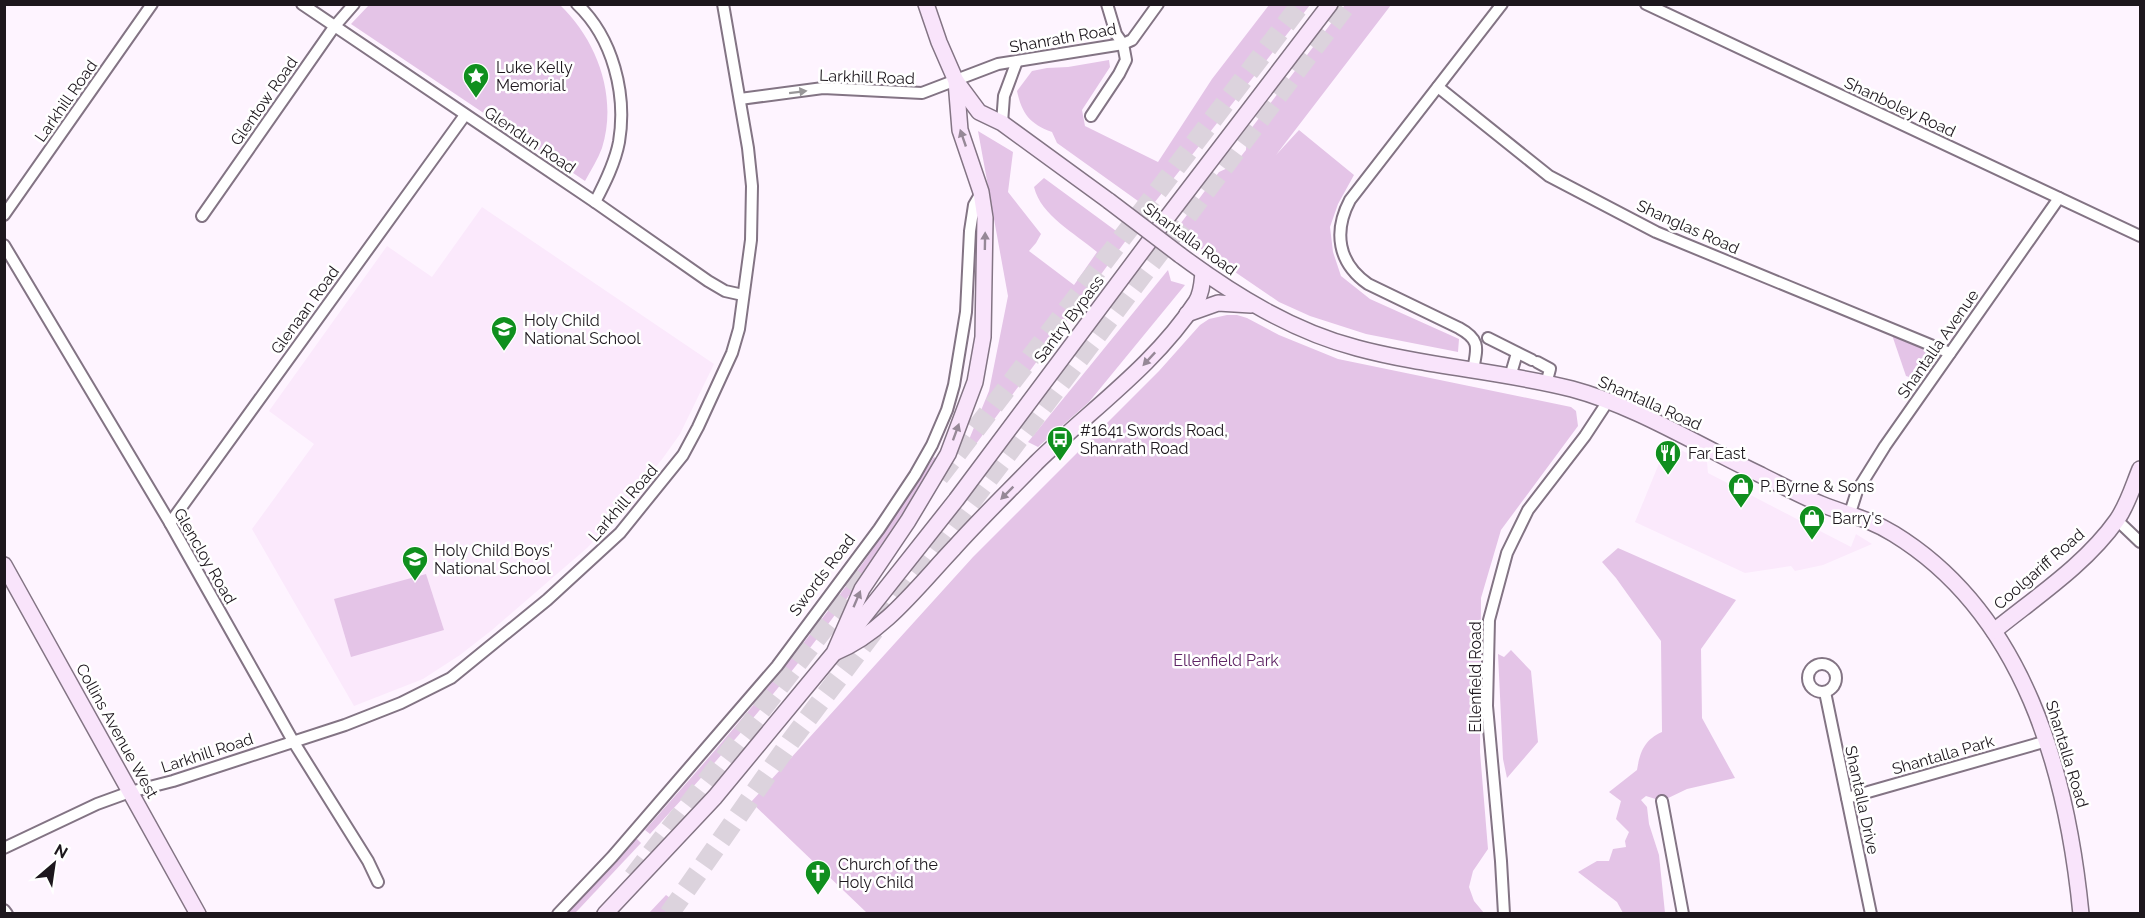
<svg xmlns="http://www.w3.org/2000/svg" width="2145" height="918" font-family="Raleway,sans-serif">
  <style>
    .built { fill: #fbe9fc }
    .green { fill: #e4c4e7 }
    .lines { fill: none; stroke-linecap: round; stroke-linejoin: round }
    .highway-tunnel { stroke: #dcd3dd; stroke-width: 20; stroke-dasharray: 20 10; stroke-linecap: butt }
    .street-casing { stroke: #837484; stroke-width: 14 }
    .secondary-casing { stroke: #837484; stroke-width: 18 }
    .street { stroke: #fff; stroke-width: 10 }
    .secondary { stroke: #f9e4fb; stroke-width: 15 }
    .secondary-bridge-casing { stroke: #837484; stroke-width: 18; stroke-linecap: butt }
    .secondary-bridge { stroke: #f9e4fb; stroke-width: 15 }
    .oneway { fill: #999799 }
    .oneway2 { fill: #968897 }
    .labels { text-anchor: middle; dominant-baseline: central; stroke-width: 5; stroke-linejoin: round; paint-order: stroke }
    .street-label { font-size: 16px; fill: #1d171d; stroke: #fff }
    .poi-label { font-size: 16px; fill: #1d171d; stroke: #fff; text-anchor: start }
    .park-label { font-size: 16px; fill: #602666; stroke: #fff }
  </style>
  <rect width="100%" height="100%" fill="#fef4ff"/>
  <g class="built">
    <polygon points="482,207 714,364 680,434 663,458 611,523 587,548 492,630 460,655 423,679 354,706 252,529 314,444 269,411 387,246 432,277"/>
    <polygon points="1667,444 1707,462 1708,473 1851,547 1856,534 1872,544 1823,565 1795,571 1791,566 1745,573 1635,522"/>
  </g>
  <g class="green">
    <path d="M369,5H560C597,40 618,97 602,148C598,159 591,170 585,181L351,24Z"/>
    <path d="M1269,5H1310L1151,207L1141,200L1138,201L1057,143L1052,132C1030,124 1022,114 1017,91L1032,71L1047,68L1068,67L1109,60L1110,67L1082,110L1085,126L1158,162L1212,79Z"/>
    <polygon points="1345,5 1391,5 1276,155 1299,130 1354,175 1338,204 1330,227 1333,252 1341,276 1370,299 1459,339 1458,352 1366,334 1310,316 1279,302 1175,231 1219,172 1234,165 1246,150 1247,134"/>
    <path d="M978,131L1013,152L1008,192L1041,234L1036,243L1029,251L1074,285L1097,252C1075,233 1041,216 1034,187L1044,178L1127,239L973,448L968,442L989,391L1008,296Z"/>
    <polygon points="1168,270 1171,281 1185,285 1089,402 1038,447 1028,442"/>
    <polygon points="1227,315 1237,315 1247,318 1279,335 1338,359 1571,407 1576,411 1578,426 1501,530 1481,598 1480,752 1488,849 1473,871 1469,887 1474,901 1484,913 867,913 751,802 973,557 1159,371 1200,325 1209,319"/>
    <polygon points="1891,332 1928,348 1932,359 1919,380 1906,376"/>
    <path d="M934,457L937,459C923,487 904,514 887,540C818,646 736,741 650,834L645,830C716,750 787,669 849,582C879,542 906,499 934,457Z"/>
    <path d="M1618,548L1736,600L1701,649L1702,718L1735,778L1687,789L1662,801L1646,796L1641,800L1647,807L1649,824L1659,855L1665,913H1623L1617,902L1578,872L1597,861H1609L1613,849L1626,847L1625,841L1629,832L1616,819L1621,801L1609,792L1637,770C1640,752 1644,740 1662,732L1661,641L1616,578L1602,562Z"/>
    <polygon points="426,574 444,630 351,657 334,599"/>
    <polygon points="1511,650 1531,671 1538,742 1507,778 1503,759 1498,654 1504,657"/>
    <polygon points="636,838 641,843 579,909 575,913 564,914"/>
    <polygon points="666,895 673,900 665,913 649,913"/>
  </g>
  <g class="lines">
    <g class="highway-tunnel">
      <polyline points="939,477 1301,4"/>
      <polyline points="633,877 869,570"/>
      <polyline points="669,914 793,738 1347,4"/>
    </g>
    <g class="street-casing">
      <g id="street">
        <polyline points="302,4 595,202 708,281 725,291 743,295"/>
        <path d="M577,4C613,38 627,94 619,142C615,163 605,183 595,202"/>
        <polyline points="1646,4 2140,236"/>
        <polyline points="1438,87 1549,176 1656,232 1950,353"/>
        <polyline points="740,99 823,88 922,93 998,64 1123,44 1132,40 1158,4"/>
        <polyline points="1091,116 1119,74 1126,60 1123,44 1116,34 1107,4"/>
        <polyline points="1002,123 1004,96 1017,61"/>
        <polyline points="4,215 152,4"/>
        <polyline points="202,216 334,27 354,4"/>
        <polyline points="4,245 170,523 293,741 368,861 378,882"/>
        <polyline points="1488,338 1532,360"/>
        <polyline points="1537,362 1550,369 1546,384"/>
        <path d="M1473,370C1477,348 1481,340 1459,328L1368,284C1338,263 1333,232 1350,200L1502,4"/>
        <polyline points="1510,377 1517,353"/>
        <polyline points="1850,513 1857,491 1885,446 2059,198"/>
        <polyline points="2117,520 2140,542"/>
        <polyline points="170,523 465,115"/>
        <circle cx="1822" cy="678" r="14"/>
        <polyline points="1825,692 1871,914"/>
        <polyline points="1847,798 2047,741"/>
        <polyline points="1662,801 1683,914"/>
        <polyline points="4,848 97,804 130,792 173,781 345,725 401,703 451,678 547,600 620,533 683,455 698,427 732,353 739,329 751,240 752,186 748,148 723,4"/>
        <polyline points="4,910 7,914"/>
        <polyline points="558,914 612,857 777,666 879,529 915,475 932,445 947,410 954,385 966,312 970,231 974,205 981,193"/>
        <polyline points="1504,914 1501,861 1487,706 1489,620 1507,553 1528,510 1585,436 1608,401"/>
      </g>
    </g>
    <g class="secondary-casing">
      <g id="secondary">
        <polyline points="956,81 979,112 1002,123 1109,201"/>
        <path d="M1180,255C1234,295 1292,331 1357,348C1427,367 1502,371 1572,389C1636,406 1701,447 1761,475C1781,485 1801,496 1821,504C1848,515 1868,518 1894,534C2024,614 2067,771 2081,914"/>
        <polyline points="1187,314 1218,303 1251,305"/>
        <polyline points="4,565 198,914"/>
        <path d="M1994,631C2036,597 2086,564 2117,520C2128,504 2133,486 2140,469"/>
        <polyline points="846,639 956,500 1169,215 1330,4"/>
        <path d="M836,652C884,632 918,586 954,548C980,519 1009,491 1036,463C1090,410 1154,366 1196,302C1202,293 1202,282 1203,272"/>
        <polyline points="605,914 715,797 834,653 862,589 908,521 948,454 975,382 983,337 985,218 981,192 960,130 956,81 939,42 926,4"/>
      </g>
    </g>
    <use href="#street" class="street"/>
    <use href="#secondary" class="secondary"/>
    <g class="secondary-bridge-casing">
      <polyline id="secondary-bridge" points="1109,201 1180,255"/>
    </g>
    <use href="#secondary-bridge" class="secondary-bridge"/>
  </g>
  <defs><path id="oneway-solid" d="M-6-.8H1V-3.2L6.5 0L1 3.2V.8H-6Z" transform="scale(1.5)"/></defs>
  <use class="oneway" href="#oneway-solid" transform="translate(798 92) rotate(-7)"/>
  <g class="oneway2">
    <use href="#oneway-solid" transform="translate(963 138) rotate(-109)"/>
    <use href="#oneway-solid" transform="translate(985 241) rotate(-89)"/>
    <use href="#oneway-solid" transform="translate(1149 359) rotate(133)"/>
    <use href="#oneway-solid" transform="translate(956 432) rotate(-70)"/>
    <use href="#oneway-solid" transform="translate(1007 493) rotate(135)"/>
    <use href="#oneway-solid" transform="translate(857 599) rotate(-67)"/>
  </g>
  <defs>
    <g id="sight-pin" transform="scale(1.35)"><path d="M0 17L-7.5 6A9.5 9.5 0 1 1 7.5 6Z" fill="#108f1e" stroke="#fff"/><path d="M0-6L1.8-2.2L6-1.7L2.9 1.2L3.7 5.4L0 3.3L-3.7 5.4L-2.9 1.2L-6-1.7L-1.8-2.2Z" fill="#fff"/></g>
    <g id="school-pin" transform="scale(1.35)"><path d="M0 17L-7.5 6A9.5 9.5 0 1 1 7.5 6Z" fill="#108f1e" stroke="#fff"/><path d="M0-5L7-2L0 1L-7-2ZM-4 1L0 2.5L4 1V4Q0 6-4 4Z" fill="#fff"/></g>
    <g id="bus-pin" transform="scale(1.35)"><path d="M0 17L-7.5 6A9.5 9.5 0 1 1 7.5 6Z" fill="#108f1e" stroke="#fff"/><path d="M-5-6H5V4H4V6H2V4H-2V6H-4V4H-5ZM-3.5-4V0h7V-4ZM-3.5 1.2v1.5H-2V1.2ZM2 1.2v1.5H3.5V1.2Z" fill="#fff"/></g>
    <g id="restaurant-pin" transform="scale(1.35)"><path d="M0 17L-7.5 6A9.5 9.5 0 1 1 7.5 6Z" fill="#108f1e" stroke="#fff"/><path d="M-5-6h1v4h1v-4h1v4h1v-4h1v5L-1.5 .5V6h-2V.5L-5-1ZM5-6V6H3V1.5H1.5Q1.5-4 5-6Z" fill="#fff"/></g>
    <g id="shop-pin" transform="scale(1.35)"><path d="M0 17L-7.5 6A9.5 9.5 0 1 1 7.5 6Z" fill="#108f1e" stroke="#fff"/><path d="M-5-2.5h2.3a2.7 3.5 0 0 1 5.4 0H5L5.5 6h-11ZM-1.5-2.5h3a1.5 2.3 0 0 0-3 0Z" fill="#fff"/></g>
    <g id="church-pin" transform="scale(1.35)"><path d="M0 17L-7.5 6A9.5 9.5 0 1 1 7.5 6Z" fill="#108f1e" stroke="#fff"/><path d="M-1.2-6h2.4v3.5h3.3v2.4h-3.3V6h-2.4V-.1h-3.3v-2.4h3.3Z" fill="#fff"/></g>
  </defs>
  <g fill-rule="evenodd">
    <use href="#sight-pin" x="476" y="76"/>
    <use href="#school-pin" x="504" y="329"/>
    <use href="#bus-pin" x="1060" y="439"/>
    <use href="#restaurant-pin" x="1668" y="453"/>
    <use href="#shop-pin" x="1741" y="486"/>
    <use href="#shop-pin" x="1812" y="518"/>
    <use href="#school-pin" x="415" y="559"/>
    <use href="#church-pin" x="818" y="873"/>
  </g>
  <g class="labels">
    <g class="street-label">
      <text transform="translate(1063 38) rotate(-10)">Shanrath Road</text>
      <text transform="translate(867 77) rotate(2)">Larkhill Road</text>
      <text transform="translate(66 101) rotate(-55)">Larkhill Road</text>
      <text transform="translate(264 101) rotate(-55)">Glentow Road</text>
      <text transform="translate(1900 107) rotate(25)">Shanboley Road</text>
      <text transform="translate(530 140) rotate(34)">Glendun Road</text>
      <text transform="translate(1688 227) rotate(24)">Shanglas Road</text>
      <text transform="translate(1190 239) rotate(36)">Shantalla Road</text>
      <text transform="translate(305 310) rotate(-54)">Glenaan Road</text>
      <text transform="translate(1069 319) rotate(-53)">Santry Bypass</text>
      <text transform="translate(1938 344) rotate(-55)">Shantalla Avenue</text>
      <text transform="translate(1650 403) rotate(24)">Shantalla Road</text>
      <text transform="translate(623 503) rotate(-49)">Larkhill Road</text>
      <text transform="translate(205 556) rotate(60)">Glencloy Road</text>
      <text transform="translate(2039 569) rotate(-41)">Coolgariff Road</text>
      <text transform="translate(822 575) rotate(-53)">Swords Road</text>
      <text transform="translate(1475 677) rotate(-90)">Ellenfield Road</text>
      <text transform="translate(117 731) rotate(61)">Collins Avenue West</text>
      <text transform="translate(207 753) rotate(-18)">Larkhill Road</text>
      <text transform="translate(2067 754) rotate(73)">Shantalla Road</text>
      <text transform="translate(1943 755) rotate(-16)">Shantalla Park</text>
      <text transform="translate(1862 800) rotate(78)">Shantalla Drive</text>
    </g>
    <g class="poi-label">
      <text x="496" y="67">Luke Kelly<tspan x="496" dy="18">Memorial</tspan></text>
      <text x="524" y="320">Holy Child<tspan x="524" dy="18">National School</tspan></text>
      <text x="1080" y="430">#1641 Swords Road,<tspan x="1080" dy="18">Shanrath Road</tspan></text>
      <text x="1688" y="453">Far East</text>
      <text x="1760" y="486">P. Byrne &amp; Sons</text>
      <text x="1832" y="518">Barry's</text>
      <text x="434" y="550">Holy Child Boys'<tspan x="434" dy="18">National School</tspan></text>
      <text x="838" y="864">Church of the<tspan x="838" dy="18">Holy Child</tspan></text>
    </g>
    <g class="park-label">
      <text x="1226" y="660">Ellenfield Park</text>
    </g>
  </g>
  <rect width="2145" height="918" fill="none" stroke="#1d171d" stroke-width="12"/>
  <g transform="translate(54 864) rotate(29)" stroke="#ffffff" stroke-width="4.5" paint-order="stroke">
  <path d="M0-4.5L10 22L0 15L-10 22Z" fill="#1d171d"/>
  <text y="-9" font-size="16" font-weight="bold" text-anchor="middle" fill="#1d171d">N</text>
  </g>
</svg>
